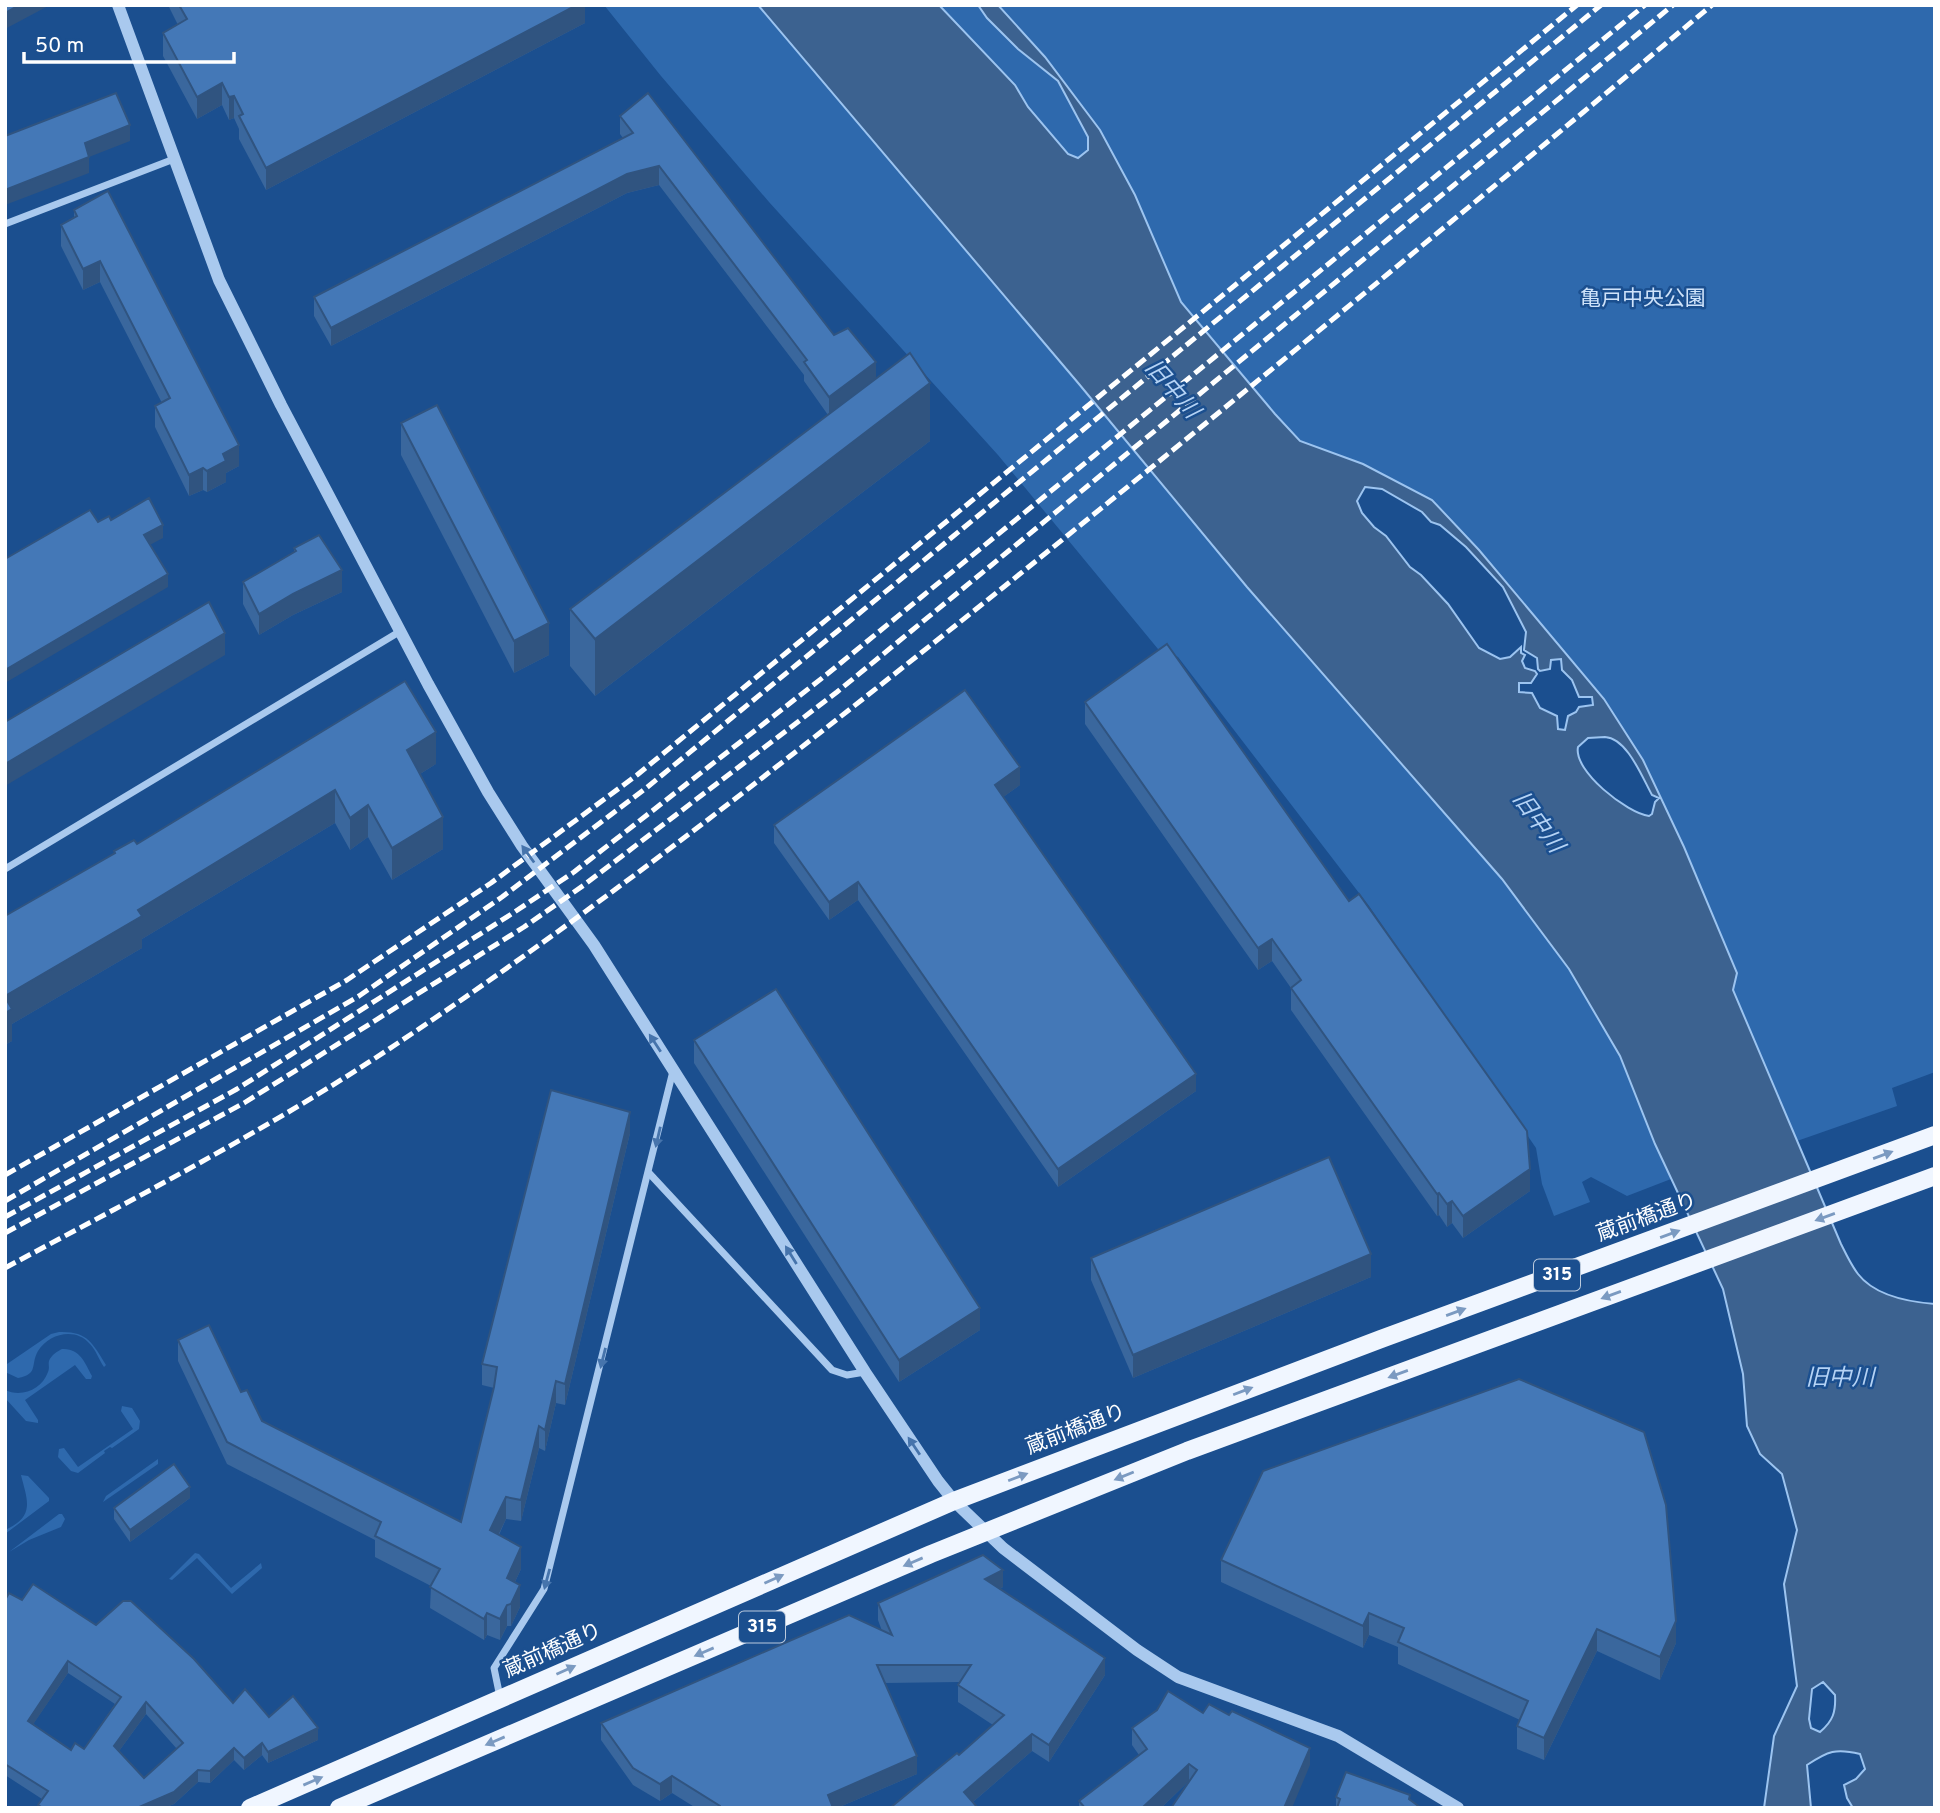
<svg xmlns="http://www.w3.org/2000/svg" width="1940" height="1813" font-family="Overpass,'Noto Sans JP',sans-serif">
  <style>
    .green { fill: #2e69ad }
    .water { fill: #3c6290; stroke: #9cc4f0; stroke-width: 2; fill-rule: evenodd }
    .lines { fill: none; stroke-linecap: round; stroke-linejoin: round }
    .minor { stroke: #a9c9ee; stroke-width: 7 }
    .tertiary { stroke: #a9c9ee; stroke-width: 12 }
    .primary { stroke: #f0f6ff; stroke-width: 18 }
    .rail { stroke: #fff; stroke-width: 5; stroke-dasharray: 12 5; stroke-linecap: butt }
    .wall { fill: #3a679d; fill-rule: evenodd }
    .shaded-wall { fill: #305480 }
    .building { fill: #4478b7; stroke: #305480; stroke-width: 2; fill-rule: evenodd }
    .oneway { fill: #4674ac }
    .oneway2 { fill: #7b9ac1 }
    .labels { text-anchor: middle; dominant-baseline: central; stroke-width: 5; stroke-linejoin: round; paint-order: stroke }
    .shield { fill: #1b4f8f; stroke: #bbcadd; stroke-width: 2 }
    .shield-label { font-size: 19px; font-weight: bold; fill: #fff }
    .park-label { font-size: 21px; fill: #cfe3fa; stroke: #1b4f8f }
    .street-label { font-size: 21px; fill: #fff; stroke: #1b4f8f }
    .water-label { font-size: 23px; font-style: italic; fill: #b5d3f5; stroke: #1b4f8f }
  </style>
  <rect width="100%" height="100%" fill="#1b4f8f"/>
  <g class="green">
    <polygon points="604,5 758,5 1079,384 1247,587 1502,879 1569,969 1620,1056 1671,1179 1627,1196 1591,1177 1582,1182 1590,1202 1554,1216 1542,1184 1536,1148 1369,906 1178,657 1158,649 998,455 769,202 661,76"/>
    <polygon points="939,5 978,5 987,18 1018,49 1058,81 1088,137 1088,150 1078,158 1069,155 1028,107 1015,85"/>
    <polygon points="998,5 1935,5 1935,1072 1892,1088 1897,1106 1797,1141 1733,990 1737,973 1662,799 1604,699 1432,500 1363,464 1300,441 1275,414 1181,302 1163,262 1045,57"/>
    <path d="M59,1332C87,1331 92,1342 106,1365L104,1367C99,1360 96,1350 90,1344C76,1327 49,1333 38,1351C30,1365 39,1374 18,1378L5,1372L7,1364L51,1334Z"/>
    <path d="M62,1349C80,1348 85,1363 92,1376L91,1379H86L75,1365L25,1400L38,1420V1423L26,1421L5,1398V1390C22,1398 42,1389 48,1372C50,1368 48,1364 49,1361C51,1355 58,1351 62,1349Z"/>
    <polygon points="122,1406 132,1408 140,1421 139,1429 112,1448 110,1447 104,1451 105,1453 78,1473 71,1471 58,1457 59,1449 64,1448 78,1467 133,1429 121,1411"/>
    <polygon points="158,1459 158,1464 103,1502 106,1496"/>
    <path d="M21,1475L28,1476L49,1498V1501L5,1534V1530C36,1516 27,1500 21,1475Z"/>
    <polygon points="59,1514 62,1514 65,1519 61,1527 29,1540 9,1552"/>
    <polygon points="195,1553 199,1554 231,1588 261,1563 262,1568 232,1594 197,1558 172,1580 169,1579"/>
  </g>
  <path class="water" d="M758,5H939L1015,85L1028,107L1068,154L1078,158L1088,150V137L1058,81L1018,49L987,18L978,5H998L1045,57L1100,130L1135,195L1181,302L1275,414L1300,441L1363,464L1432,500L1479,550L1604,699L1643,760L1684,847L1737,973L1733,990L1841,1244C1846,1254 1851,1265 1858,1274C1875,1296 1909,1302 1935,1304V1808H1853L1847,1798L1844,1785L1856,1779L1865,1769L1860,1754C1836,1748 1828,1751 1807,1765L1811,1808H1764L1774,1736L1797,1686L1784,1584L1797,1530L1782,1474L1760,1454L1747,1426L1743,1374L1723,1289L1655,1144L1620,1056L1569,969L1502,879L1247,587L1079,384ZM1365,487L1382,489L1422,512L1431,522L1440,525L1466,547L1503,587L1526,632L1524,650L1537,658L1538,669L1540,671L1550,669L1551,660L1561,659L1562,670L1572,680L1579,697H1592L1593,705L1579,707L1576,712L1568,716L1565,730L1558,729L1557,716L1540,708L1532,693L1519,692V683H1531L1537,674L1535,671L1525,668L1522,661L1525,655L1521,653V647L1510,657L1500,659L1479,648L1448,604L1421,575L1410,567L1386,536L1374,527L1362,513L1357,501ZM1605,737C1627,738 1642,777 1652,795L1659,798L1655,802L1652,814L1649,816C1627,813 1573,771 1578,747L1588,738ZM1823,1682L1835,1695C1836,1712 1833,1721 1820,1732L1811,1728L1809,1719L1812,1689Z"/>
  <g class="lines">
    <g class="minor">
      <polyline points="5,224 174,159"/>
      <polyline points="5,869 399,632"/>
      <polyline points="649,1173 832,1370 847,1375 865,1372"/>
      <polyline points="500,1697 494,1668 544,1589 673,1071"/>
    </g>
    <polyline class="tertiary" points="118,5 219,280 281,405 428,684 488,792 522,846 594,945 865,1372 938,1481 954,1501 1003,1548 1137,1650 1178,1677 1338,1736 1458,1808"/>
    <g class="primary">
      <polyline points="250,1808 954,1501 1381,1339 1935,1135"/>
      <polyline points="339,1808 931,1554 1187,1451 1935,1176"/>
    </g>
    <g class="rail">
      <polyline points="5,1175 347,980 491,883 637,775 1577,5"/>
      <polyline points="5,1201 359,996 502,897 645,789 1601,5"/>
      <polyline points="5,1217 237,1089 513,913 574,872 826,675 1645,5"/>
      <polyline points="5,1233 244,1103 524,927 584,885 837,692 1673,5"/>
      <path d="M5,1268C137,1197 271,1128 395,1045C599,909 793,755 985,602C1229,406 1471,206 1712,5"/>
    </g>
  </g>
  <g class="wall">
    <polygon points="168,5 585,5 585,23 266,190 239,139 239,129 234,118 229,120 222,105 197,119 163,56 163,33 178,25"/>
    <polygon points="620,116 876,379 930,441 595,696 570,666 570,609 828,415 804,381 804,375 659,185 627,193 331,346 314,316 314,297 623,138 620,134"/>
    <polygon points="74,210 239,466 226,473 226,482 207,492 203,490 189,496 155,427 155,406 162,403 100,282 83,290 61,246 61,225 74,217"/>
    <polygon points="401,423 549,655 514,673 401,455"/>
    <polygon points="294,548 342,592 293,615 259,635 243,604 243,582 294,552"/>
    <polygon points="1085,702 1530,1191 1463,1238 1452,1223 1447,1227 1439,1215 1437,1216 1291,1010 1291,988 1272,961 1258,970 1085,724"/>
    <polygon points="436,764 420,774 443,849 392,880 368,837 350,850 335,823 142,939 142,948 12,1024 12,1041 5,1045 5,916 114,854 114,851"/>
    <polygon points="1020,785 1003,797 1196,1091 1058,1187 858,900 829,920 774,843 774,825"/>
    <polygon points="694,1040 980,1330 899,1382 694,1063"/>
    <polygon points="630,1133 565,1405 556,1403 545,1451 539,1448 521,1521 506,1519 499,1535 521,1569 515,1582 520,1607 511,1626 507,1626 500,1640 487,1635 484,1640 430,1608 431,1586 375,1557 375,1540 227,1464 178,1361 178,1340 241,1392 262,1421 461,1522 494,1388 482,1385 482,1364"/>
    <polygon points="1091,1258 1371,1277 1133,1378 1091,1280"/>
    <polygon points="190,1498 130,1542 114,1519 114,1508"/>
    <polygon points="1221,1560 1676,1643 1660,1680 1597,1651 1544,1760 1517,1749 1517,1726 1520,1720 1398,1664 1398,1647 1369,1635 1363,1648 1221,1582"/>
    <polygon points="1003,1587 1000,1589 1105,1675 1049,1762 1032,1751 973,1802 890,1808 959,1755 993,1725 958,1702 958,1685 960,1682 885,1683 917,1774 837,1808 696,1808 672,1793 660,1801 633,1785 601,1740 601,1723 882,1631 878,1620 878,1603"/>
    <path d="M5,1600H22L96,1625L233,1703L269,1717L318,1740L268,1763L262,1755L244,1770L234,1760L210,1783L198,1782L174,1804L164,1808H38V1805L42,1799L5,1775ZM68,1673L115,1704L84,1749L71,1750L33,1724ZM146,1714L177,1749L144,1778L119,1751Z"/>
    <polygon points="1203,1713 1310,1765 1189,1781 1161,1808 1079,1808 1079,1801 1139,1755 1132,1745 1132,1728"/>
    <polygon points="1336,1797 1410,1800 1421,1808 1336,1808"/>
  </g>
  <g class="shaded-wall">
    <polygon points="19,5 50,5 5,29 5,13"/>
    <polygon points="577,5 585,5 585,23 266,190 266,168"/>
    <polygon points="222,83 222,105 197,119 197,97"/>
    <polygon points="234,96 234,118 229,120 229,97"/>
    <polygon points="130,125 130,141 89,157 89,173 5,205 5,190 85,143"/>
    <polygon points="659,166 659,185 627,193 331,346 331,328 627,174"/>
    <polygon points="100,261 100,282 83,290 83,269"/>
    <polygon points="876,362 876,381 829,416 829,397"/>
    <polygon points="930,383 930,441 595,696 595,639"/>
    <polygon points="239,445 239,466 226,473 226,482 207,492 207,471 223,454"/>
    <polygon points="203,468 203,490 189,496 189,475"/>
    <polygon points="163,525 163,538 144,548 144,535"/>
    <polygon points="342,570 342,592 293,615 259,635 259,614 293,594"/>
    <polygon points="168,574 168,587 5,683 5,670"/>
    <polygon points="549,623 549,655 514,673 514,641"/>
    <polygon points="225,633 225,655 5,786 5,764"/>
    <polygon points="436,732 436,764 407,782 407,750"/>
    <polygon points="1020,767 1020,785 995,803 995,785"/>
    <polygon points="335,790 335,823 142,939 142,948 12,1024 12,1041 5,1045 5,996 138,910"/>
    <polygon points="368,805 368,837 350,850 350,818"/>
    <polygon points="443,817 443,849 392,880 392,848"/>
    <polygon points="858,882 858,900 829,920 829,902"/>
    <polygon points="1272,939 1272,961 1258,970 1258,948"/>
    <polygon points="1196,1074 1196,1091 1058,1187 1058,1169"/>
    <polygon points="630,1112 630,1133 565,1405 565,1384"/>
    <polygon points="1530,1169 1530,1191 1463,1238 1463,1216"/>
    <polygon points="1439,1193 1439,1215 1437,1216 1437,1194"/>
    <polygon points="1452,1201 1452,1223 1447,1227 1447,1204"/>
    <polygon points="1371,1254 1371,1277 1133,1378 1133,1355"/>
    <polygon points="980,1308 980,1330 899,1382 899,1360"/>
    <polygon points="556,1381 556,1403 545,1451 545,1430"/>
    <polygon points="539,1426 539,1448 521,1521 521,1500"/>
    <polygon points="190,1487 190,1498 130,1542 130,1530"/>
    <polygon points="506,1497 506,1519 490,1552 490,1530"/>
    <polygon points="521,1547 521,1569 507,1599 507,1578"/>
    <polygon points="1003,1570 1003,1587 985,1596 985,1579"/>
    <polygon points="520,1585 520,1607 511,1626 511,1604"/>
    <polygon points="507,1605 507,1626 500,1640 500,1619"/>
    <polygon points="487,1613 487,1635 484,1640 484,1619"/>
    <polygon points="1369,1613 1369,1635 1363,1648 1363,1626"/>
    <polygon points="1676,1621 1676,1643 1660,1680 1660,1657"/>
    <polygon points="1597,1629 1597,1651 1544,1760 1544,1738"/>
    <polygon points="1105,1658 1105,1675 1049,1762 1049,1745"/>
    <polygon points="68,1661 68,1673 28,1732 28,1721"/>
    <polygon points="146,1702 146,1714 114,1758 114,1746"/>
    <polygon points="318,1728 318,1740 268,1763 268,1752"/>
    <polygon points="1032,1734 1032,1751 966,1808 964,1792"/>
    <polygon points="262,1743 262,1755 244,1770 244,1758"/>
    <polygon points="234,1748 234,1760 210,1783 210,1771"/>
    <polygon points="1310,1748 1310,1765 1292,1808 1284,1808"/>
    <polygon points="917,1756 917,1774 837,1808 828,1808 828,1795"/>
    <polygon points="1189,1764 1189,1781 1161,1808 1142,1808"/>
    <polygon points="198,1770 198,1782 174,1804 164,1808 137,1808"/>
    <polygon points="672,1776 672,1793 660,1801 660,1784"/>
  </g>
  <g class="building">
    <polygon points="5,5 19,5 5,13"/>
    <polygon points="179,5 577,5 266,168 239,116 243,114 234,96 229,97 222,83 197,97 163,33 187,19"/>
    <polygon points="116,93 130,125 85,143 89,157 5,190 5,136"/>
    <polygon points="648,93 834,335 848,328 876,362 829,397 804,362 807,360 792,340 659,166 627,174 331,328 314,297 633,133 620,116"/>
    <polygon points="108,191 239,445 223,454 226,461 207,471 203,468 189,475 155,406 170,398 100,261 83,269 61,225 77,216 74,210"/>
    <polygon points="910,353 930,383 595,639 570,609"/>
    <polygon points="437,405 549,623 514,641 401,423"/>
    <polygon points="149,498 163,525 144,535 168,574 5,670 5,559 90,510 98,522 109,516 111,520"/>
    <polygon points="319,535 342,570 293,594 259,614 243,582 296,551 294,548"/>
    <polygon points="209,602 225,633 5,764 5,722"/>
    <polygon points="1167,644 1349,901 1359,894 1527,1131 1530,1169 1463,1216 1452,1201 1447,1204 1439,1193 1437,1194 1291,988 1301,980 1272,939 1258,948 1085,702"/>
    <polygon points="405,681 436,732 407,750 443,817 392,848 368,805 350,818 335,790 138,910 142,916 5,996 5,916 115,853 114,851 134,840 137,844"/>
    <polygon points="965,690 1020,767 995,785 1196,1074 1058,1169 858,882 829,902 774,825"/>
    <polygon points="776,989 980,1308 899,1360 694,1040"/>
    <polygon points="5,997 12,1009 5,1013"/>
    <polygon points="551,1090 630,1112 565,1384 556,1381 545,1430 539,1426 521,1500 506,1497 490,1530 521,1547 507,1578 520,1585 511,1604 507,1605 500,1619 487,1613 484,1619 430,1587 440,1569 375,1536 381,1522 227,1442 178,1340 209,1325 241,1392 247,1390 262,1421 461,1522 494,1387 497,1367 482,1364"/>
    <polygon points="1329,1157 1371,1254 1133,1355 1091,1258"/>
    <polygon points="1519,1379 1644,1432 1666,1505 1676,1621 1660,1657 1597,1629 1544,1738 1517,1726 1528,1701 1398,1642 1404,1628 1369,1613 1363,1626 1221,1560 1263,1471"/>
    <polygon points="174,1464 190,1487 130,1530 114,1508"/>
    <polygon points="983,1555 1003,1570 985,1579 1105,1658 1049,1745 1032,1734 964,1792 978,1808 890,1808 957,1753 959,1755 1004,1715 958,1685 971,1665 877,1665 917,1756 828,1795 833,1808 721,1808 720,1806 672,1776 660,1784 633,1768 601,1723 849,1615 892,1635 878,1603"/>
    <path d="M33,1584L96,1625L123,1601H131L194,1659L233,1703L245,1689L269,1717L293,1696L318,1728L268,1752L262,1743L244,1758L234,1748L210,1771L198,1770L174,1792L137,1808H43L38,1805L48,1791L5,1764V1600L9,1593L22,1600ZM68,1661L121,1697L84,1749L75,1743L71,1750L28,1721ZM146,1702L183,1743L144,1778L114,1746Z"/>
    <polygon points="1168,1691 1203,1713 1209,1704 1229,1715 1232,1711 1310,1748 1284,1808 1171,1808 1197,1770 1189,1764 1142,1808 1085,1808 1079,1801 1147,1749 1132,1728 1157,1710"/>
    <polygon points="1346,1772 1410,1795 1409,1799 1421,1808 1337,1808 1340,1799 1336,1797"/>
  </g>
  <defs><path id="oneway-solid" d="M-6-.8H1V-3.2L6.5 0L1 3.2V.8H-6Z" transform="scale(1.75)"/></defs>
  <g class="oneway">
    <use href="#oneway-solid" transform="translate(528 854) rotate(-126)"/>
    <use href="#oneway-solid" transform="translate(655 1043) rotate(-123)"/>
    <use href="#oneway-solid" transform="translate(658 1137) rotate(103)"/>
    <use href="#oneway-solid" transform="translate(791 1255) rotate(-122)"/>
    <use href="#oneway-solid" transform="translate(603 1358) rotate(104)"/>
    <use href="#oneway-solid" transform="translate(914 1446) rotate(-124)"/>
    <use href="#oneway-solid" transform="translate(547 1579) rotate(105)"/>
  </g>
  <g class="oneway2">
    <use href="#oneway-solid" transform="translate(1883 1155) rotate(-20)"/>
    <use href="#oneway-solid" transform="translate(1825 1217) rotate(160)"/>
    <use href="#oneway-solid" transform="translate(1670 1234) rotate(-20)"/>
    <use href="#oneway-solid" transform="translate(1611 1295) rotate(160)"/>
    <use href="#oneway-solid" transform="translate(1456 1312) rotate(-20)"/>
    <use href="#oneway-solid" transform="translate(1398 1374) rotate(160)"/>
    <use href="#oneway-solid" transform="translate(1243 1391) rotate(-21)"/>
    <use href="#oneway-solid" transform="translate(1124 1476) rotate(158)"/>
    <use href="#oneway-solid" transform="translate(1018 1477) rotate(-21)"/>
    <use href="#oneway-solid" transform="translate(913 1562) rotate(157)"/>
    <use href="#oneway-solid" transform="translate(774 1579) rotate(-24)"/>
    <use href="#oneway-solid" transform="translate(704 1652) rotate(157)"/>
    <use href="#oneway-solid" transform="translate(566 1670) rotate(-24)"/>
    <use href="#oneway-solid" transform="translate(495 1741) rotate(157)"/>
    <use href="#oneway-solid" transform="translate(313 1781) rotate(-23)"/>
  </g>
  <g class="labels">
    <g class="shield">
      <rect x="1534" y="1259.5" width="46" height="31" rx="5"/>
      <rect x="739" y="1611.5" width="46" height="31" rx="5"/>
    </g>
    <g class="shield-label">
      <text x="1557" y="1275">315</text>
      <text x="762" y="1627">315</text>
    </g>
    <g class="park-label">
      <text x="1643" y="299">亀戸中央公園</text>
    </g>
    <g class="street-label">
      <text transform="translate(1647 1218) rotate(-20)">蔵前橋通り</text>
      <text transform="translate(1076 1430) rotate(-21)">蔵前橋通り</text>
      <text transform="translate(553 1651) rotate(-24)">蔵前橋通り</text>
    </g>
    <g class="water-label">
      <text transform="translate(1171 390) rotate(49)">旧中川</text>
      <text transform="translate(1537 823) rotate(54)">旧中川</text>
      <text x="1840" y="1379">旧中川</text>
    </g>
  </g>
  <rect width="1940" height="1813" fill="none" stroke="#ffffff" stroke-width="14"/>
  <path d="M24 52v10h210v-10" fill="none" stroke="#ffffff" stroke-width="3.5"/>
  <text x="35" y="52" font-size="21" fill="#ffffff" stroke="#1b4f8f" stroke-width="5" paint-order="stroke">50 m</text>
</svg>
